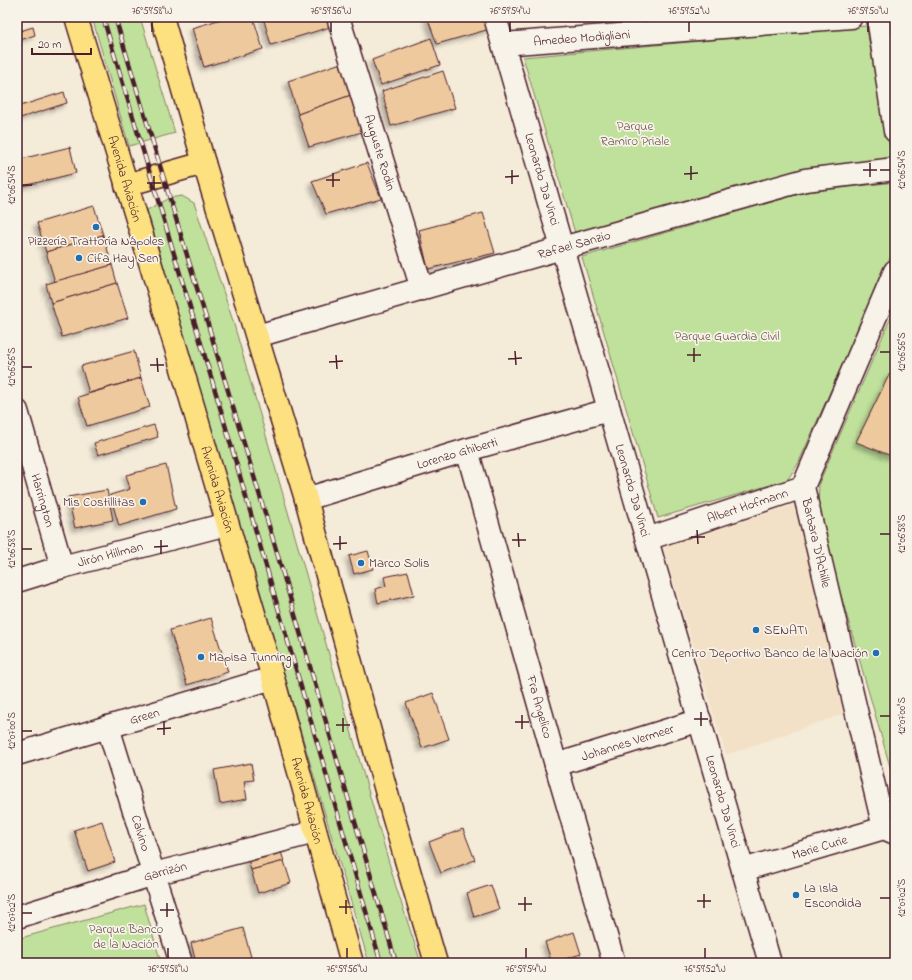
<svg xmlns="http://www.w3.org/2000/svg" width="912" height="980" font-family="'Indie Flower',sans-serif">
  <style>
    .built { fill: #f3e1c7 }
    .green { fill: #c0e19b; stroke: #858063 }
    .building { fill: #eec99e; stroke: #4a1f2b; filter: url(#shadow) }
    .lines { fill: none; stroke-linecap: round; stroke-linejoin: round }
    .street-casing { stroke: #4a1f2b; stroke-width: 25 }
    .primary-casing { stroke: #4a1f2b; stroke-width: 25 }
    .street { stroke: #f7f3e8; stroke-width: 22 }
    .primary { stroke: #fde080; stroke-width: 22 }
    .rail-casing { stroke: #4a1f2b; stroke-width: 4.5 }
    .rail { stroke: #f7f3e8; stroke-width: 3; stroke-dasharray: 9; stroke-linecap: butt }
    .ticks { fill: none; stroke: #4a1f2b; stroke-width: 1.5 }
    .poi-dot { fill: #1f6fb2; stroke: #f7f3e8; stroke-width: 1.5 }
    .labels { text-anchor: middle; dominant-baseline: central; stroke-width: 3.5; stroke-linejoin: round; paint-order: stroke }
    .street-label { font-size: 13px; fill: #4a1f2b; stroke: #f7f3e8 }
    .park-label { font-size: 13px; fill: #685047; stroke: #f7f3e8 }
    .poi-label { font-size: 13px; fill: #4a1f2b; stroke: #f7f3e8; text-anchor: start }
    .neatline { fill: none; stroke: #4a1f2b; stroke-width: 1.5 }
    .ticks-label { font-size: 10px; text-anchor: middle; fill: #4a1f2b }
  </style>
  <defs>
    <filter id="shadow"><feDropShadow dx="-3.5" dy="3.5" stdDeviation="2" flood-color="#0004"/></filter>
  </defs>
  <rect width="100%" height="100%" fill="#f5ebd9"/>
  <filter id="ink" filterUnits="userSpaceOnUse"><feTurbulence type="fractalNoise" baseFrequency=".025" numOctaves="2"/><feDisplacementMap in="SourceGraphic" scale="8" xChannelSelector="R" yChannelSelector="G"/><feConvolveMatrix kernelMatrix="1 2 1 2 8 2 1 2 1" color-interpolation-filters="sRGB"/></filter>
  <g filter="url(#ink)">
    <polygon class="built" points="796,504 843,714 726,755 663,546"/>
    <g class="green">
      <polygon points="92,17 140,17 175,133 129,146"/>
      <polygon points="866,26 893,164 577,240 523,57"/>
      <polygon points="895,182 895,244 894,249 798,464 787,480 658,518 582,257 806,192"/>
      <polygon points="182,196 194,203 233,321 396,887 421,963 369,963 147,210 169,198"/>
      <polygon points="895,308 895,784 820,522 818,509 819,483"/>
      <polygon points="144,904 161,963 17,963 17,939"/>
    </g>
    <g class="building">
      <polygon points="228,17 253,17 263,49 204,67 192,28"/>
      <polygon points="263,17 327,17 330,27 271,45"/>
      <polygon points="427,17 486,17 490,29 437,44"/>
      <polygon points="649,17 681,17 681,20 649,21"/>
      <polygon points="681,17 714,17 681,20"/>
      <polygon points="33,27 35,35 17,41 17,32"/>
      <polygon points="431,38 440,65 381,85 372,60"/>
      <polygon points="341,63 351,95 298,114 288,81"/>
      <polygon points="443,71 455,108 391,126 382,91"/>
      <polygon points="64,92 67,103 17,119 17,107"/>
      <polygon points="351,95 362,132 309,147 298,114"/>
      <polygon points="70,147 76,173 23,186 17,160"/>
      <polygon points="367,163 381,198 326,214 312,181"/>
      <polygon points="94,206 103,235 46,252 37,223"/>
      <polygon points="483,213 495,253 428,269 419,230"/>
      <polygon points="103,235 112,265 55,282 46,252"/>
      <polygon points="112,265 117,283 51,303 46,284"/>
      <polygon points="117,283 128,318 62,337 51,303"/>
      <polygon points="134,351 141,378 89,393 81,366"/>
      <polygon points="890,373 895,375 894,457 856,442"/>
      <polygon points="141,378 150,407 87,426 78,397"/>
      <polygon points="154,425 158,437 98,455 94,443"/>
      <polygon points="166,465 176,509 119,526 110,495 130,489 126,475"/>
      <polygon points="107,490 113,520 75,528 68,497"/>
      <polygon points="368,551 373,569 354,574 349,556"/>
      <polygon points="408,572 414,595 378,603 375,589 386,586 384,577"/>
      <polygon points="211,618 228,672 187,685 170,630"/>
      <polygon points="433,693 449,739 422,748 406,703"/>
      <polygon points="251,763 254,780 244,781 247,799 220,804 214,770"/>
      <polygon points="102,821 115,862 88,871 74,830"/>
      <polygon points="463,829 475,860 441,873 429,842"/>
      <polygon points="280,849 284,861 251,870 248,859"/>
      <polygon points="284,861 291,883 258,893 251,870"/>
      <polygon points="491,885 499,909 474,917 467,893"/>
      <polygon points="243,928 251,957 231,963 196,963 191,943"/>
      <polygon points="574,932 581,954 552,963 545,942"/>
    </g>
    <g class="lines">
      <g class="street-casing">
        <g id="street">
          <path id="s1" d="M338,17L422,289"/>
          <path id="s2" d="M495,17L770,963"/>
          <polyline points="878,17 895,131"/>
          <path id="s3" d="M503,44L851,17"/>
          <path id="s4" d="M257,336L562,248L805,180L895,169"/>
          <path id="s5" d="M17,411L62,567"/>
          <path id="s6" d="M467,450L556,765L614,963"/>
          <path id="s7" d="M306,499L467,450L609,410"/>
          <path id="s8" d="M647,539L803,487"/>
          <path id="s9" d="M17,581L62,567L227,524"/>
          <path id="s10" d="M108,727L181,963"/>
          <path id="s11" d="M17,754L273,678"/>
          <path id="s12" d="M556,765L700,720"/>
          <polyline points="884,828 803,487 895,271"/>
          <path id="s13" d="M743,870L884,828L895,833"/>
          <path id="s14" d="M17,917L154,874L315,832"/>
        </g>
      </g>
      <g class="primary-casing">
        <g id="primary">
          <path id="s15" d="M76,17L178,355L273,678L352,963"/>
          <polyline points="162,17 204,163 306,499 392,812 436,963"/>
          <polyline points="126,185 204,163"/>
        </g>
      </g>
      <use href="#street" class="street"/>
      <use href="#primary" class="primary"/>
      <g class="rail-casing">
        <g id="rail">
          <polyline points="103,17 217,397 381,963"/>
          <polyline points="115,17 275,546 396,963"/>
        </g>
      </g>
      <use href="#rail" class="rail"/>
    </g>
  </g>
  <path class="ticks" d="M152,22V32M331,22V32M510,22V32M689,22V32M868,22V32M870,163V177M691,166V180M512,170V184M863,170H877M880,170H890M333,173V187M684,174L698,173M154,176V190M505,177L519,176M326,180H340M147,183H161M22,185H32M694,348V362M515,351L516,365M880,352H890M336,355L337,369M687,355H701M157,358L158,372M508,359L522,358M329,362L343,361M150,365H164M22,367H32M697,530L698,544M518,533L519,547M880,534H890M340,536V550M691,537H705M161,540V554M512,540H526M333,544L347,543M154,547L168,546M22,549H32M701,712V726M522,715V729M880,716H890M343,718V732M694,719H708M164,721V735M515,722H529M336,725H350M157,729L171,728M22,731H32M704,894V908M525,897V911M880,898H890M346,900V914M697,901H711M167,903V917M518,904H532M339,907H353M160,910H174M22,913H32M168,948V958M347,948V958M526,948V958M705,948V958"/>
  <g class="poi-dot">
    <circle cx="96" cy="227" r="4"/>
    <circle cx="79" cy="258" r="4"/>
    <circle cx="143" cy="502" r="4"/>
    <circle cx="361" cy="563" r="4"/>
    <circle cx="756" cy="630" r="4"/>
    <circle cx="876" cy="653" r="4"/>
    <circle cx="201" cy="657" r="4"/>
    <circle cx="796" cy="895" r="4"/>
  </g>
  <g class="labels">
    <g class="street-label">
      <text stroke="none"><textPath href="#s3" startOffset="79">Amedeo Modigliani</textPath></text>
      <text stroke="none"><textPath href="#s1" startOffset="142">Auguste Rodin</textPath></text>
      <text stroke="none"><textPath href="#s15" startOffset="169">Avenida Aviación</textPath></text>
      <text stroke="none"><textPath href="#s2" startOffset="169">Leonardo Da Vinci</textPath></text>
      <text stroke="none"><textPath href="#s4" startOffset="330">Rafael Sanzio</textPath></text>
      <text stroke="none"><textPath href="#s7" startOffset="158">Lorenzo Ghiberti</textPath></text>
      <text stroke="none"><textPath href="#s15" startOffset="493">Avenida Aviación</textPath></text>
      <text stroke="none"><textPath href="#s2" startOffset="493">Leonardo Da Vinci</textPath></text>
      <text stroke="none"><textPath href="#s5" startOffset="93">Harrington</textPath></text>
      <text stroke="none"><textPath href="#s8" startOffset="106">Albert Hofmann</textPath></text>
      <text transform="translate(816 543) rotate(77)">Barbara D'Achille</text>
      <text stroke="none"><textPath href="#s9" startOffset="97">Jirón Hillman</textPath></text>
      <text stroke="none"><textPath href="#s6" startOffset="267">Fra Angelico</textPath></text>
      <text stroke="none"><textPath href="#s11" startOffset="133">Green</textPath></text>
      <text stroke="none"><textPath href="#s12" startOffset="75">Johannes Vermeer</textPath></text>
      <text stroke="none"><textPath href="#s15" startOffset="817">Avenida Aviación</textPath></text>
      <text stroke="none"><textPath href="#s2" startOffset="817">Leonardo Da Vinci</textPath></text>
      <text stroke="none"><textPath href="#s10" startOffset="111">Calvino</textPath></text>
      <text stroke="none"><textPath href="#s13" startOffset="80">Marie Curie</textPath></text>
      <text stroke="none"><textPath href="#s14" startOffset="155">Garrizón</textPath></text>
    </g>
    <g class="park-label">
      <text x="635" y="126">Parque<tspan x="635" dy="15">Ramiro Priale</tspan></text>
      <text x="727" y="336">Parque Guardia Civil</text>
      <text x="126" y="929">Parque Banco<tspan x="126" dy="15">de la Nación</tspan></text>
    </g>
    <g class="poi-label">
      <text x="96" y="241" text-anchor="middle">Pizzería Trattoría Nápoles</text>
      <text x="87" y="258">Cifa Hay Sen</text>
      <text x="135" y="502" text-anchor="end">Mis Costillitas</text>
      <text x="369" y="563">Marco Solis</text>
      <text x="764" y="630">SENATI</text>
      <text x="868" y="653" text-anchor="end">Centro Deportivo Banco de la Nación</text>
      <text x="209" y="657">Mapisa Tunning</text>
      <text x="804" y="888">La Isla<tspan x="804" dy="15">Escondida</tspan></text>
    </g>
  </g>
  <rect width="912" height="980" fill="none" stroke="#f7f3e8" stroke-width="44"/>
  <path d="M32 48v6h59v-6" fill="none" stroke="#4a1f2b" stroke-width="2"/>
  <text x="38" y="48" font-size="12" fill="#4a1f2b" stroke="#f7f3e8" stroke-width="3" paint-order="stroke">20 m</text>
  <rect x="22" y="22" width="868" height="936" class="neatline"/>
  <g class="ticks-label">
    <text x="152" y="14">76°59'58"W</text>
    <text x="331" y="14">76°59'56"W</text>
    <text x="510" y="14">76°59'54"W</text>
    <text x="689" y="14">76°59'52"W</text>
    <text x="868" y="14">76°59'50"W</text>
    <text transform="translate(901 170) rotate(-90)" y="4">12°06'54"S</text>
    <text transform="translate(11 185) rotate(-90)" y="4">12°06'54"S</text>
    <text transform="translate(901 352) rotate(-90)" y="4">12°06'56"S</text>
    <text transform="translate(11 367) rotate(-90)" y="4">12°06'56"S</text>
    <text transform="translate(901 534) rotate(-90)" y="4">12°06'58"S</text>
    <text transform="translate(11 549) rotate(-90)" y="4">12°06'58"S</text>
    <text transform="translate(901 716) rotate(-90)" y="4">12°07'00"S</text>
    <text transform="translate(11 731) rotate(-90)" y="4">12°07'00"S</text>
    <text transform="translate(901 898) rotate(-90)" y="4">12°07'02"S</text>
    <text transform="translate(11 913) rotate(-90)" y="4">12°07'02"S</text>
    <text x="168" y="972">76°59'58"W</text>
    <text x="347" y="972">76°59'56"W</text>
    <text x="526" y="972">76°59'54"W</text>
    <text x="705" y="972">76°59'52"W</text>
  </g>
</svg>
